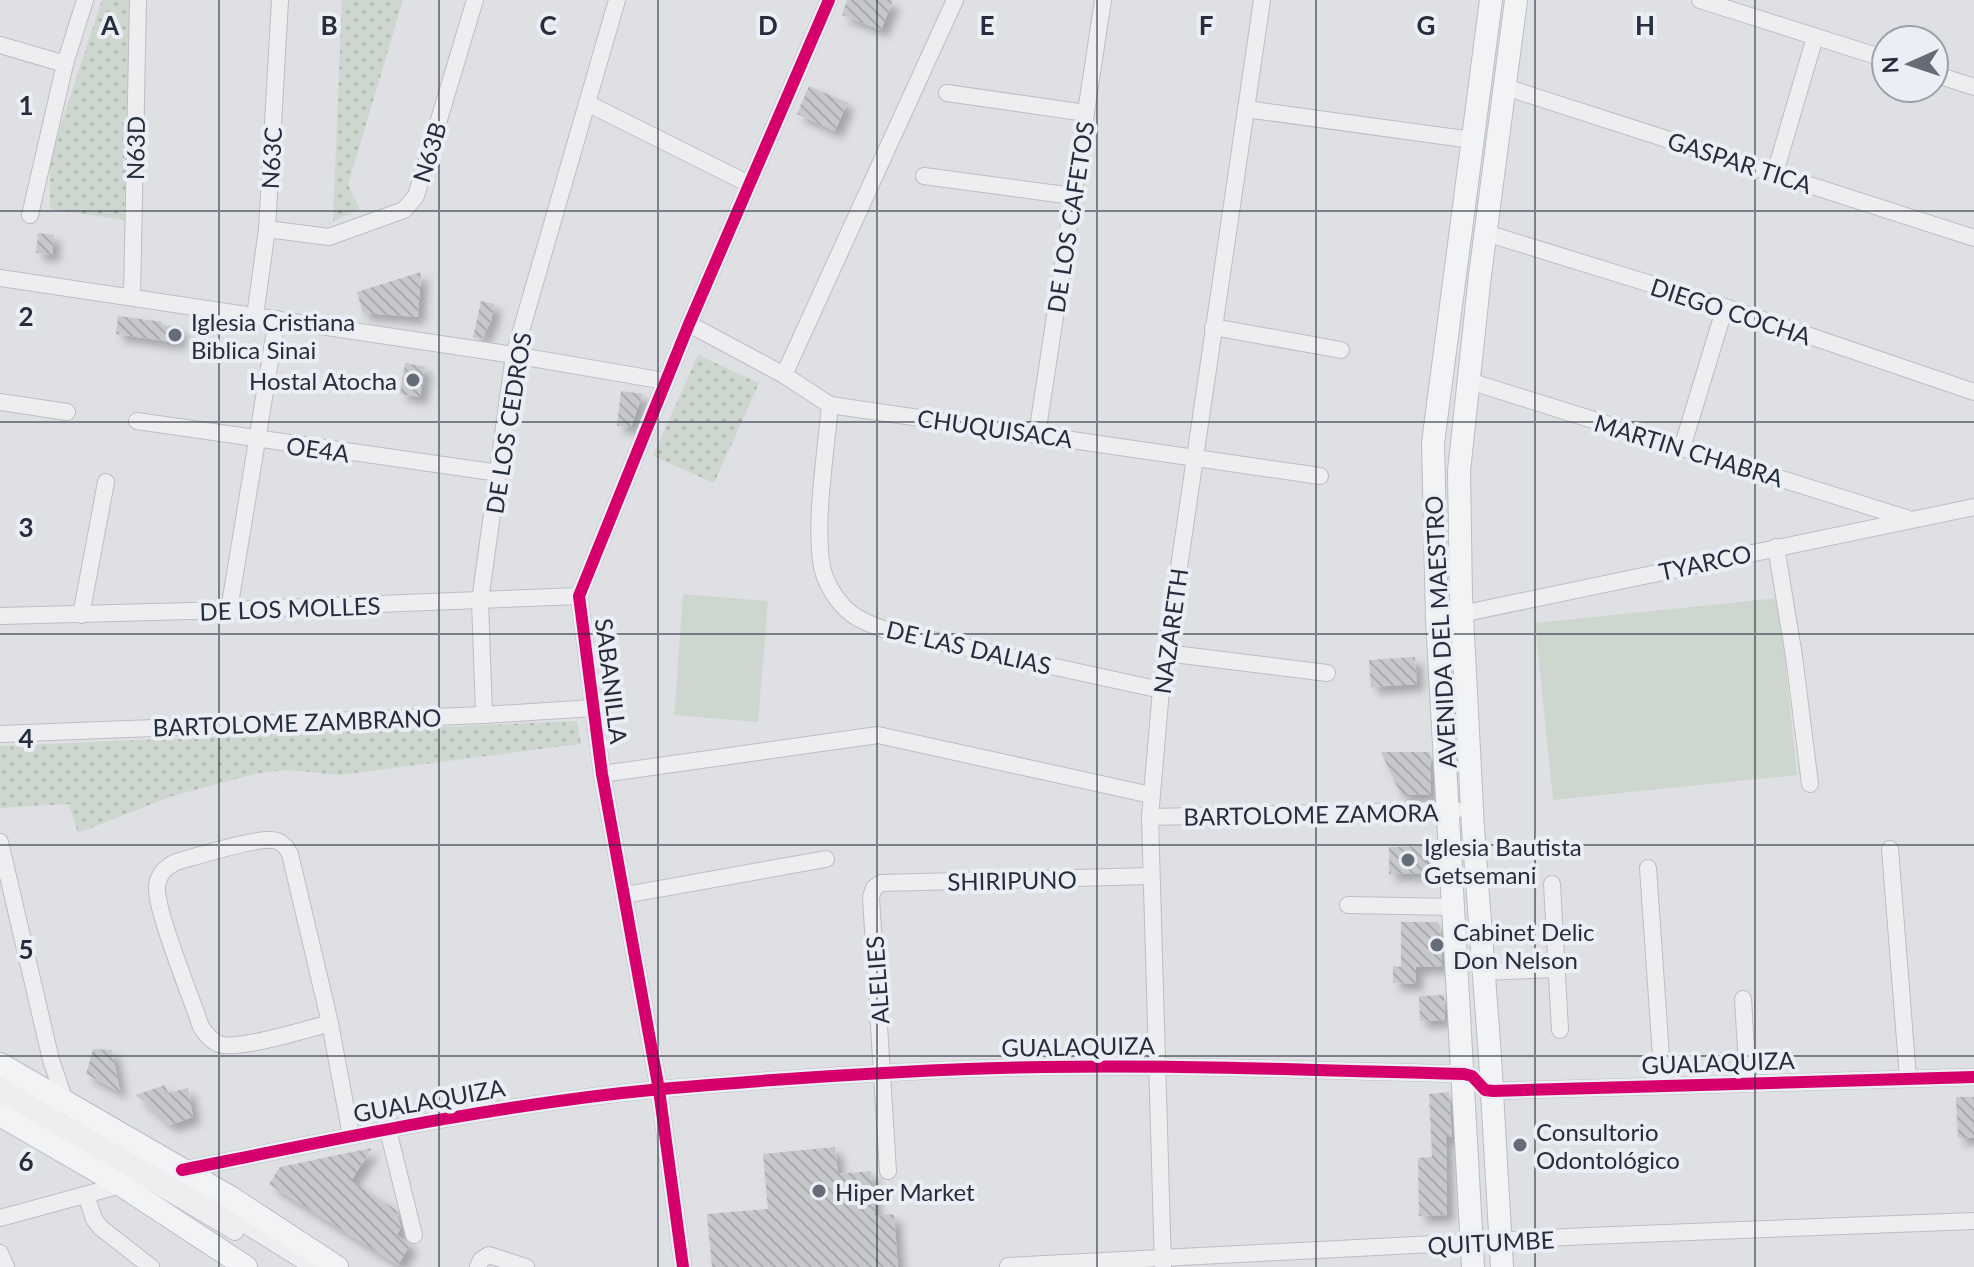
<svg xmlns="http://www.w3.org/2000/svg" width="1974" height="1267" font-family="Lato,sans-serif">
  <style>
    .park { fill: url(#park-dots) }
    .garden { fill: #ced7cf }
    .building { fill: url(#building-back-hatch); filter: url(#shadow) }
    .lines { fill: none; stroke-linecap: round; stroke-linejoin: round }
    .minor-casing { stroke: #bdbec2; stroke-width: 18 }
    .major-casing { stroke: #bbbdc1; stroke-width: 24 }
    .minor { stroke: #eeeef0; stroke-width: 16 }
    .major { stroke: #f2f3f4; stroke-width: 22 }
    .cycleway-casing { stroke: #ebeef4; stroke-width: 17 }
    .cycleway { stroke: #d6006c; stroke-width: 12 }
    .grid { fill: none; stroke: #262d3c; stroke-width: 2; stroke-opacity: 0.55 }
    .poi-dot { fill: #666c77; stroke: #ebeef4; stroke-width: 3 }
    .labels { text-anchor: middle; dominant-baseline: central; stroke-width: 8; stroke-linejoin: round; paint-order: stroke }
    .street-label { font-size: 24px; fill: #262d3c; stroke: #ebeef4 }
    .poi-label { font-size: 24px; fill: #262d3c; stroke: #ebeef4; text-anchor: start }
    .grid-label { font-size: 26px; text-anchor: middle; font-weight: bold; fill: #262d3c; stroke: #ebeef4; stroke-width: 8; stroke-linejoin: round; paint-order: stroke }
  </style>
  <defs>
    <pattern id="park-dots" width="8" height="8" patternUnits="userSpaceOnUse" patternTransform="scale(2)"><rect width="8" height="8" fill="#ced7cf"/><path d="M2 2h.1M6 6h.1" fill="none" stroke="#b1b9b3" stroke-width="1.8" stroke-linecap="round"/></pattern>
    <pattern id="building-back-hatch" width="6" height="6" patternUnits="userSpaceOnUse" patternTransform="scale(2)"><rect width="6" height="6" fill="#c7c8cc"/><path d="M-1 5l2 2M0 0l6 6M5-1l2 2" fill="none" stroke="#abacb0"/></pattern>
    <filter id="shadow"><feDropShadow dx="7" dy="7" stdDeviation="4" flood-color="#0004"/></filter>
  </defs>
  <rect width="100%" height="100%" fill="#dee0e4"/>
  <g class="park">
    <polygon points="102,0 133,0 124,220 50,209 50,159"/>
    <polygon points="342,0 403,0 348,185 360,209 333,221"/>
    <polygon points="698,355 759,383 714,483 653,456"/>
    <polygon points="577,721 581,744 338,775 288,770 259,773 172,796 78,833 69,804 0,808 0,746"/>
  </g>
  <g class="garden">
    <polygon points="683,594 768,601 758,722 674,715"/>
    <polygon points="1779,598 1797,775 1553,800 1535,623"/>
  </g>
  <g class="building">
    <polygon points="847,0 893,0 881,30 842,15"/>
    <polygon points="809,86 847,103 835,131 797,114"/>
    <polygon points="38,233 54,235 52,255 36,253"/>
    <polygon points="421,272 418,317 363,313 357,292"/>
    <polygon points="481,301 494,304 491,321 481,339 473,338"/>
    <polygon points="118,316 162,322 161,325 181,328 178,343 116,334"/>
    <polygon points="405,363 425,367 420,397 400,394"/>
    <polygon points="621,391 643,394 631,427 617,426"/>
    <polygon points="1415,657 1417,684 1371,687 1369,660"/>
    <polygon points="1381,752 1430,752 1431,795 1401,795"/>
    <polygon points="1426,846 1427,873 1389,874 1389,847"/>
    <polygon points="1401,922 1437,922 1440,926 1442,966 1416,967 1416,984 1393,983 1393,966 1401,967"/>
    <polygon points="1444,995 1445,1020 1420,1021 1419,996"/>
    <polygon points="93,1049 112,1050 120,1092 86,1074"/>
    <polygon points="165,1085 168,1093 188,1088 193,1117 170,1125 136,1095"/>
    <polygon points="1449,1092 1452,1137 1446,1137 1447,1215 1419,1216 1418,1158 1432,1157 1429,1094"/>
    <polygon points="1956,1097 1974,1097 1974,1138 1958,1138"/>
    <polygon points="835,1147 838,1174 871,1171 875,1216 894,1214 898,1267 712,1267 707,1214 768,1209 763,1154"/>
    <polygon points="372,1148 351,1181 396,1210 401,1228 397,1235 410,1245 398,1265 269,1184 280,1167"/>
  </g>
  <g class="lines">
    <g class="minor-casing">
      <g id="minor">
        <polyline points="1700,0 1886,59"/>
        <polyline points="0,45 65,64"/>
        <polyline points="1934,74 1974,87"/>
        <polyline points="1505,87 1974,238"/>
        <polyline points="947,93 1086,113"/>
        <polyline points="587,103 749,184"/>
        <polyline points="1246,109 1472,140"/>
        <polyline points="1775,173 1815,37"/>
        <polyline points="924,176 1073,196"/>
        <polyline points="30,215 65,64 85,0"/>
        <polyline points="267,229 329,237 404,210 416,196 475,0"/>
        <polyline points="1486,233 1725,307 1974,392"/>
        <polyline points="0,278 514,355 665,381"/>
        <polyline points="132,297 138,0"/>
        <polyline points="255,316 267,229 280,0"/>
        <polyline points="689,324 784,375 830,405 1320,476"/>
        <polyline points="1213,327 1341,350"/>
        <polyline points="784,375 955,0"/>
        <polyline points="1469,381 1906,518"/>
        <polyline points="0,402 67,412"/>
        <path d="M830,405C826,451 814,524 822,567C825,582 836,600 847,610C858,620 872,625 886,630L1161,690"/>
        <polyline points="137,421 499,473"/>
        <polyline points="1037,435 1103,0"/>
        <polyline points="1682,448 1725,307"/>
        <polyline points="1776,547 1794,656 1810,784"/>
        <polyline points="229,610 277,319"/>
        <polyline points="81,615 106,482"/>
        <polyline points="0,616 229,610 579,596"/>
        <polyline points="1437,619 1974,507"/>
        <polyline points="1166,653 1327,673"/>
        <polyline points="484,715 480,601 514,355 617,0"/>
        <polyline points="0,734 484,715 593,708"/>
        <polyline points="602,774 878,735 1151,795"/>
        <polyline points="1150,817 1456,810"/>
        <polyline points="0,842 51,1060 65,1101"/>
        <polyline points="1890,849 1908,1078"/>
        <polyline points="1648,868 1663,1085"/>
        <polyline points="1552,884 1560,1030"/>
        <polyline points="625,895 826,859"/>
        <polyline points="1348,905 1454,907"/>
        <polyline points="1484,972 1556,969"/>
        <polyline points="1743,999 1748,1083"/>
        <path d="M330,1023C308,1029 237,1051 219,1044C211,1041 206,1034 201,1027C192,999 154,907 157,885C159,873 166,867 176,862C195,857 262,835 277,841C283,843 287,848 290,854L330,1023L351,1136"/>
        <polyline points="0,1080 136,1158 313,1267"/>
        <polyline points="0,1097 75,1137 235,1232"/>
        <polyline points="388,1130 414,1235"/>
        <path d="M182,1170C341,1138 500,1104 661,1089C788,1078 916,1069 1043,1067C1183,1065 1324,1070 1464,1074L1472,1076L1485,1090L1493,1091L1974,1077"/>
        <polyline points="888,1171 871,897 874,888 881,883 1151,876"/>
        <polyline points="86,1195 94,1219 101,1228 151,1267"/>
        <polyline points="0,1218 121,1185"/>
        <polyline points="0,1253 6,1267"/>
        <polyline points="1008,1266 1588,1236 1974,1221"/>
        <polyline points="478,1267 481,1260 489,1255 526,1267"/>
        <polyline points="683,1267 659,1090 602,774 579,596 689,324 829,0"/>
        <polyline points="1163,1267 1150,817 1161,690 1262,0"/>
      </g>
    </g>
    <g class="major-casing">
      <g id="major">
        <polyline points="0,1064 230,1197 337,1267"/>
        <polyline points="0,1115 121,1185 246,1267"/>
        <polyline points="1473,1267 1437,619 1433,443 1491,0"/>
        <polyline points="1502,1267 1490,1057 1473,828 1461,596 1459,471 1480,275 1516,0"/>
      </g>
    </g>
    <use href="#minor" class="minor"/>
    <use href="#major" class="major"/>
    <g class="cycleway-casing">
      <g id="cycleway">
        <path d="M182,1170C341,1138 500,1104 661,1089C788,1078 916,1069 1043,1067C1183,1065 1324,1070 1464,1074L1472,1076L1485,1090L1493,1091L1974,1077"/>
        <polyline points="683,1267 659,1090 602,774 579,596 689,324 829,0"/>
      </g>
    </g>
    <use href="#cycleway" class="cycleway"/>
  </g>
  <path class="grid" d="M219,0V1267M439,0V1267M658,0V1267M877,0V1267M1097,0V1267M1316,0V1267M1535,0V1267M1755,0V1267M0,211H1974M0,422H1974M0,634H1974M0,845H1974M0,1056H1974"/>
  <g class="poi-dot">
    <circle cx="175" cy="335" r="8"/>
    <circle cx="413" cy="380" r="8"/>
    <circle cx="1408" cy="860" r="8"/>
    <circle cx="1437" cy="945" r="8"/>
    <circle cx="1520" cy="1145" r="8"/>
    <circle cx="819" cy="1191" r="8"/>
  </g>
  <g class="labels">
    <g class="street-label">
      <text transform="translate(135 148) rotate(-89)">N63D</text>
      <text transform="translate(429 152) rotate(-73)">N63B</text>
      <text transform="translate(271 158) rotate(-87)">N63C</text>
      <text transform="translate(1740 162) rotate(18)">GASPAR TICA</text>
      <text transform="translate(1070 217) rotate(-81)">DE LOS CAFETOS</text>
      <text transform="translate(1731 311) rotate(18)">DIEGO COCHA</text>
      <text transform="translate(508 423) rotate(-81)">DE LOS CEDROS</text>
      <text transform="translate(995 428) rotate(8)">CHUQUISACA</text>
      <text transform="translate(318 449) rotate(8)">OE4A</text>
      <text transform="translate(1689 450) rotate(17)">MARTIN CHABRA</text>
      <text transform="translate(1705 562) rotate(-12)">TYARCO</text>
      <text transform="translate(290 608) rotate(-2)">DE LOS MOLLES</text>
      <text transform="translate(1170 631) rotate(-82)">NAZARETH</text>
      <text transform="translate(1440 632) rotate(-93)">AVENIDA DEL MAESTRO</text>
      <text transform="translate(969 647) rotate(13)">DE LAS DALIAS</text>
      <text transform="translate(612 681) rotate(83)">SABANILLA</text>
      <text transform="translate(297 722) rotate(-2)">BARTOLOME ZAMBRANO</text>
      <text transform="translate(1311 814) rotate(-1)">BARTOLOME ZAMORA</text>
      <text transform="translate(1012 880) rotate(-1)">SHIRIPUNO</text>
      <text transform="translate(877 980) rotate(-94)">ALELIES</text>
      <text transform="translate(1078 1046) rotate(-1)">GUALAQUIZA</text>
      <text transform="translate(1718 1062) rotate(-2)">GUALAQUIZA</text>
      <text transform="translate(429 1100) rotate(-10)">GUALAQUIZA</text>
      <text transform="translate(1491 1242) rotate(-3)">QUITUMBE</text>
    </g>
    <g class="poi-label">
      <text x="191" y="321">Iglesia Cristiana<tspan x="191" dy="28">Biblica Sinai</tspan></text>
      <text x="397" y="380" text-anchor="end">Hostal Atocha</text>
      <text x="1424" y="846">Iglesia Bautista<tspan x="1424" dy="28">Getsemani</tspan></text>
      <text x="1453" y="931">Cabinet Delic<tspan x="1453" dy="28">Don Nelson</tspan></text>
      <text x="1536" y="1131">Consultorio<tspan x="1536" dy="28">Odontológico</tspan></text>
      <text x="835" y="1191">Hiper Market</text>
    </g>
  </g>
  <g class="grid-label">
    <text x="110" y="35">A</text>
    <text x="329" y="35">B</text>
    <text x="548" y="35">C</text>
    <text x="768" y="35">D</text>
    <text x="987" y="35">E</text>
    <text x="1206" y="35">F</text>
    <text x="1426" y="35">G</text>
    <text x="1645" y="35">H</text>
    <text x="26" y="115">1</text>
    <text x="26" y="326">2</text>
    <text x="26" y="537">3</text>
    <text x="26" y="748">4</text>
    <text x="26" y="959">5</text>
    <text x="26" y="1171">6</text>
  </g>
  <g transform="translate(1910 64) rotate(267)"><circle r="38" fill="#ebeef4" stroke="#9ca1aa" stroke-width="2"/>
  <path d="M0-6L14 30L0 20L-14 30Z" fill="#666c77"/>
  <text y="-12" font-size="22" font-weight="bold" text-anchor="middle" fill="#262d3c">N</text>
  </g>
</svg>
